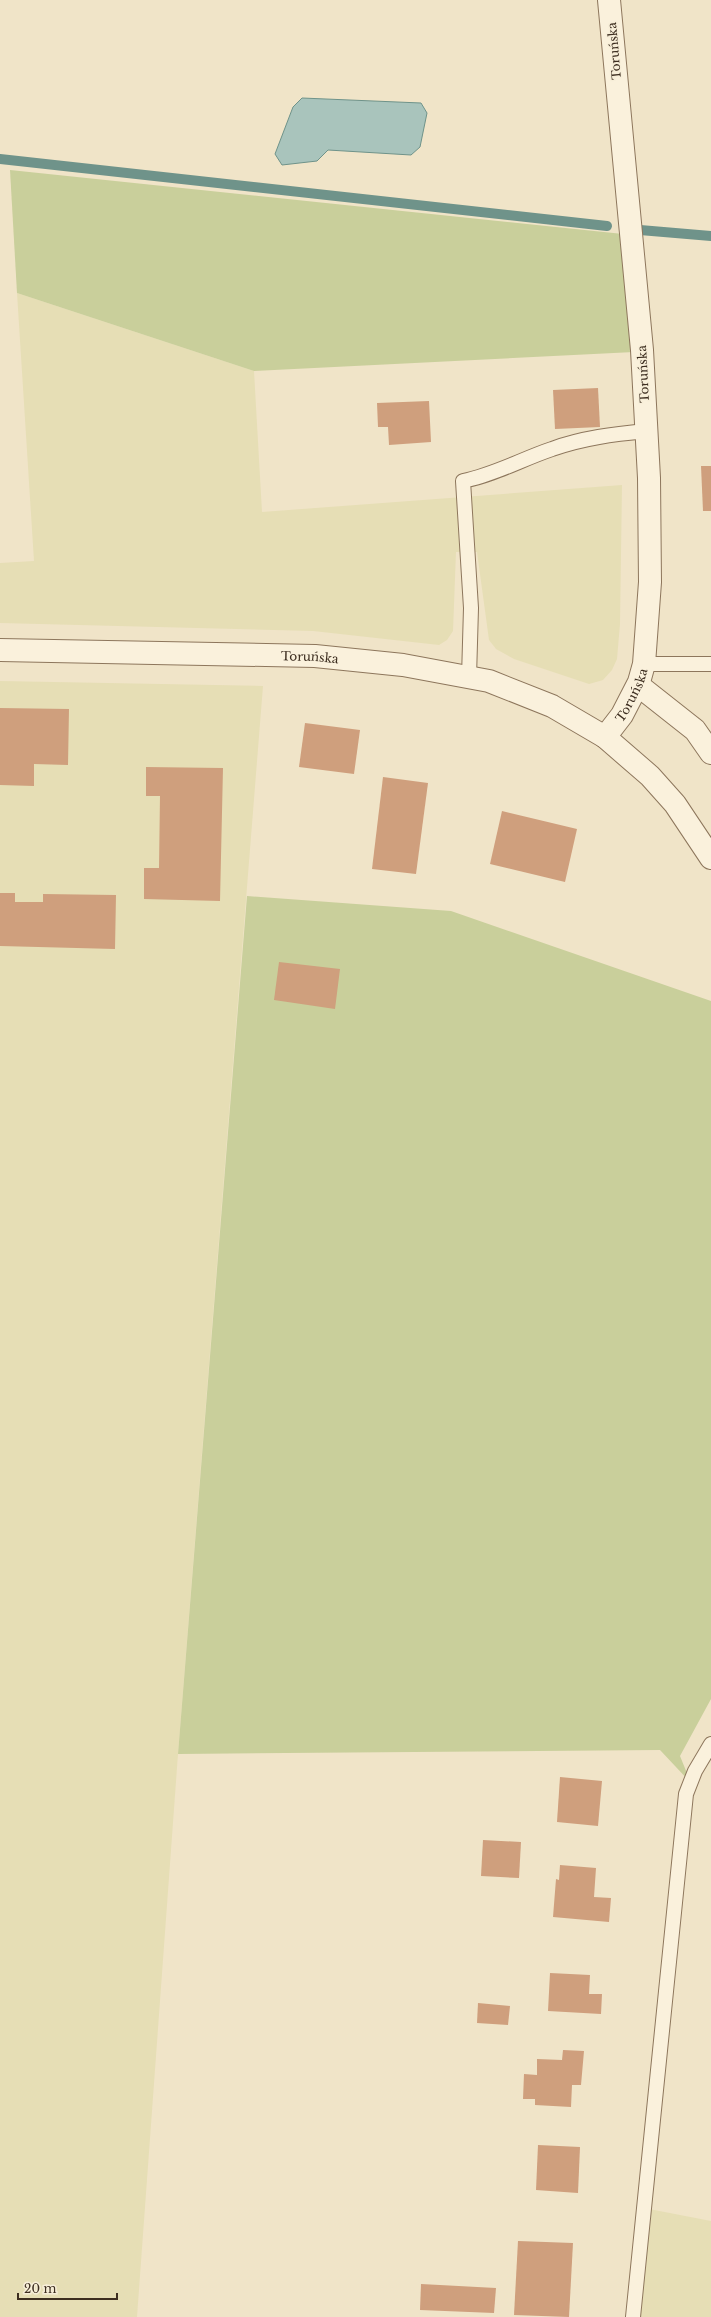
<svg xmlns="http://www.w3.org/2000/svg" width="711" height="2317" font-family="'Libre Baskerville',serif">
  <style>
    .farmland { fill: #e6deb5 }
    .green { fill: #c9cf9b }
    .water { fill: #a9c4bc; stroke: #6f938a }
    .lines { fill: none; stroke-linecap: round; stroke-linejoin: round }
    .stream { stroke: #6f938a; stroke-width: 10 }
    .building { fill: #cf9f7d }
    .service-casing { stroke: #8d765c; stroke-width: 16 }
    .minor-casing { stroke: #8d765c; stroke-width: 24 }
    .tertiary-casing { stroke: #8d765c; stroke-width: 24 }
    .service { stroke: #faf1dc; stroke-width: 14 }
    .minor { stroke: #faf1dc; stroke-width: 22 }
    .tertiary { stroke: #faf1dc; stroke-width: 22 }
    .labels { text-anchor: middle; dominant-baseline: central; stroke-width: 3; stroke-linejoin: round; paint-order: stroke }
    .street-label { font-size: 12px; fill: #3d2e20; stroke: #f7eed8 }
  </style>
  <rect width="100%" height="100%" fill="#f0e4c8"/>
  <g class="farmland">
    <polygon points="17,293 254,371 262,512 622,485 620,624 617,659 612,670 603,680 589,684 514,659 496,649 489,640 477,552 456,552 453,631 447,640 439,645 313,631 0,623 0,563 34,561"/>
    <polygon points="0,681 263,686 178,1754 137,2317 0,2317"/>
    <polygon points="644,2208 711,2221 711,2317 633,2317"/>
  </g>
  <g class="green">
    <polygon points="10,170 623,234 634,352 254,371 17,293"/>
    <polygon points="247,896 451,911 711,1001 711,1699 680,1756 691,1783 660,1750 178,1754"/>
  </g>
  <polygon class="water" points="302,98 421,103 427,113 420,147 411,155 328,150 317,161 282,165 275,154 293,107"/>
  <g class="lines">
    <g class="stream">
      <polyline points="0,159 607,226"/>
      <polyline points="640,230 711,236"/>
    </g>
  </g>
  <g class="building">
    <polygon points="598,388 600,427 555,429 553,390"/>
    <polygon points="429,401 431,442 389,445 388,427 378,427 377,403"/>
    <polygon points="701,466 711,466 711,511 703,511"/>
    <polygon points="0,708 69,709 68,765 34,764 34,786 0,785"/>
    <polygon points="305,723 360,730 354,774 299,767"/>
    <polygon points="146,767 223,768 220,901 144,899 144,868 159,868 160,796 146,796"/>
    <polygon points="383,777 428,783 416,874 372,869"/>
    <polygon points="502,811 577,829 565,882 490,864"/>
    <polygon points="0,893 15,893 15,902 43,902 43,894 116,895 115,949 0,946"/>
    <polygon points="279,962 340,969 335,1009 274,1000"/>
    <polygon points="560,1777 602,1781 598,1826 557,1822"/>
    <polygon points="483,1840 521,1842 519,1878 481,1876"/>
    <polygon points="560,1865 596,1868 594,1897 611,1898 609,1922 553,1917 556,1879 559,1880"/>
    <polygon points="550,1973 590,1975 589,1994 602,1994 601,2014 548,2011"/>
    <polygon points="478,2003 510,2006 508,2025 477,2023"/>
    <polygon points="563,2050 584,2051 581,2085 572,2085 571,2107 535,2105 535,2099 523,2099 524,2074 537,2075 537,2059 562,2060"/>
    <polygon points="538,2145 580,2147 578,2193 536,2190"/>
    <polygon points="518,2241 573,2243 569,2317 514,2315"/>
    <polygon points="421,2284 496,2288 494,2313 420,2310"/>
  </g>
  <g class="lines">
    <g class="service-casing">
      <g id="service">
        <polyline points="644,664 711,664"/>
        <path d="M469,677L471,608L463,481C494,475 522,459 552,449C582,438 615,434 646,431"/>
        <polyline points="633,2317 686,1794 695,1771 711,1744"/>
      </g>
    </g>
    <g class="minor-casing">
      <g id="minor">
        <polyline points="638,685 695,730 711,753"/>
        <path id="s1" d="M605,737L622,715L639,682L644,664L650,582L649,478L642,350L609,0"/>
      </g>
    </g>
    <g class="tertiary-casing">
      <g id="tertiary">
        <path id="s2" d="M0,650L315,656L403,665L489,681L552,706L605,737L650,776L675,804L711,858"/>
      </g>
    </g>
    <use href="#service" class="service"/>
    <use href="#minor" class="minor"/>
    <use href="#tertiary" class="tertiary"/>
  </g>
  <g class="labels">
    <g class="street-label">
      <text transform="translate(614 51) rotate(-95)">Toruńska</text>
      <text transform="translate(643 374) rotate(-93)">Toruńska</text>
      <text stroke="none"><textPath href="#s2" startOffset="310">Toruńska</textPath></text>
      <text stroke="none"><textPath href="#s1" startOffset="50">Toruńska</textPath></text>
    </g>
  </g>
  <path d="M18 2293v6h99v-6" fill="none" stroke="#3d2e20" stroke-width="2"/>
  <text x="24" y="2293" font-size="12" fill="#3d2e20" stroke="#f7eed8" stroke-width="3" paint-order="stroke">20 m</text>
</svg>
